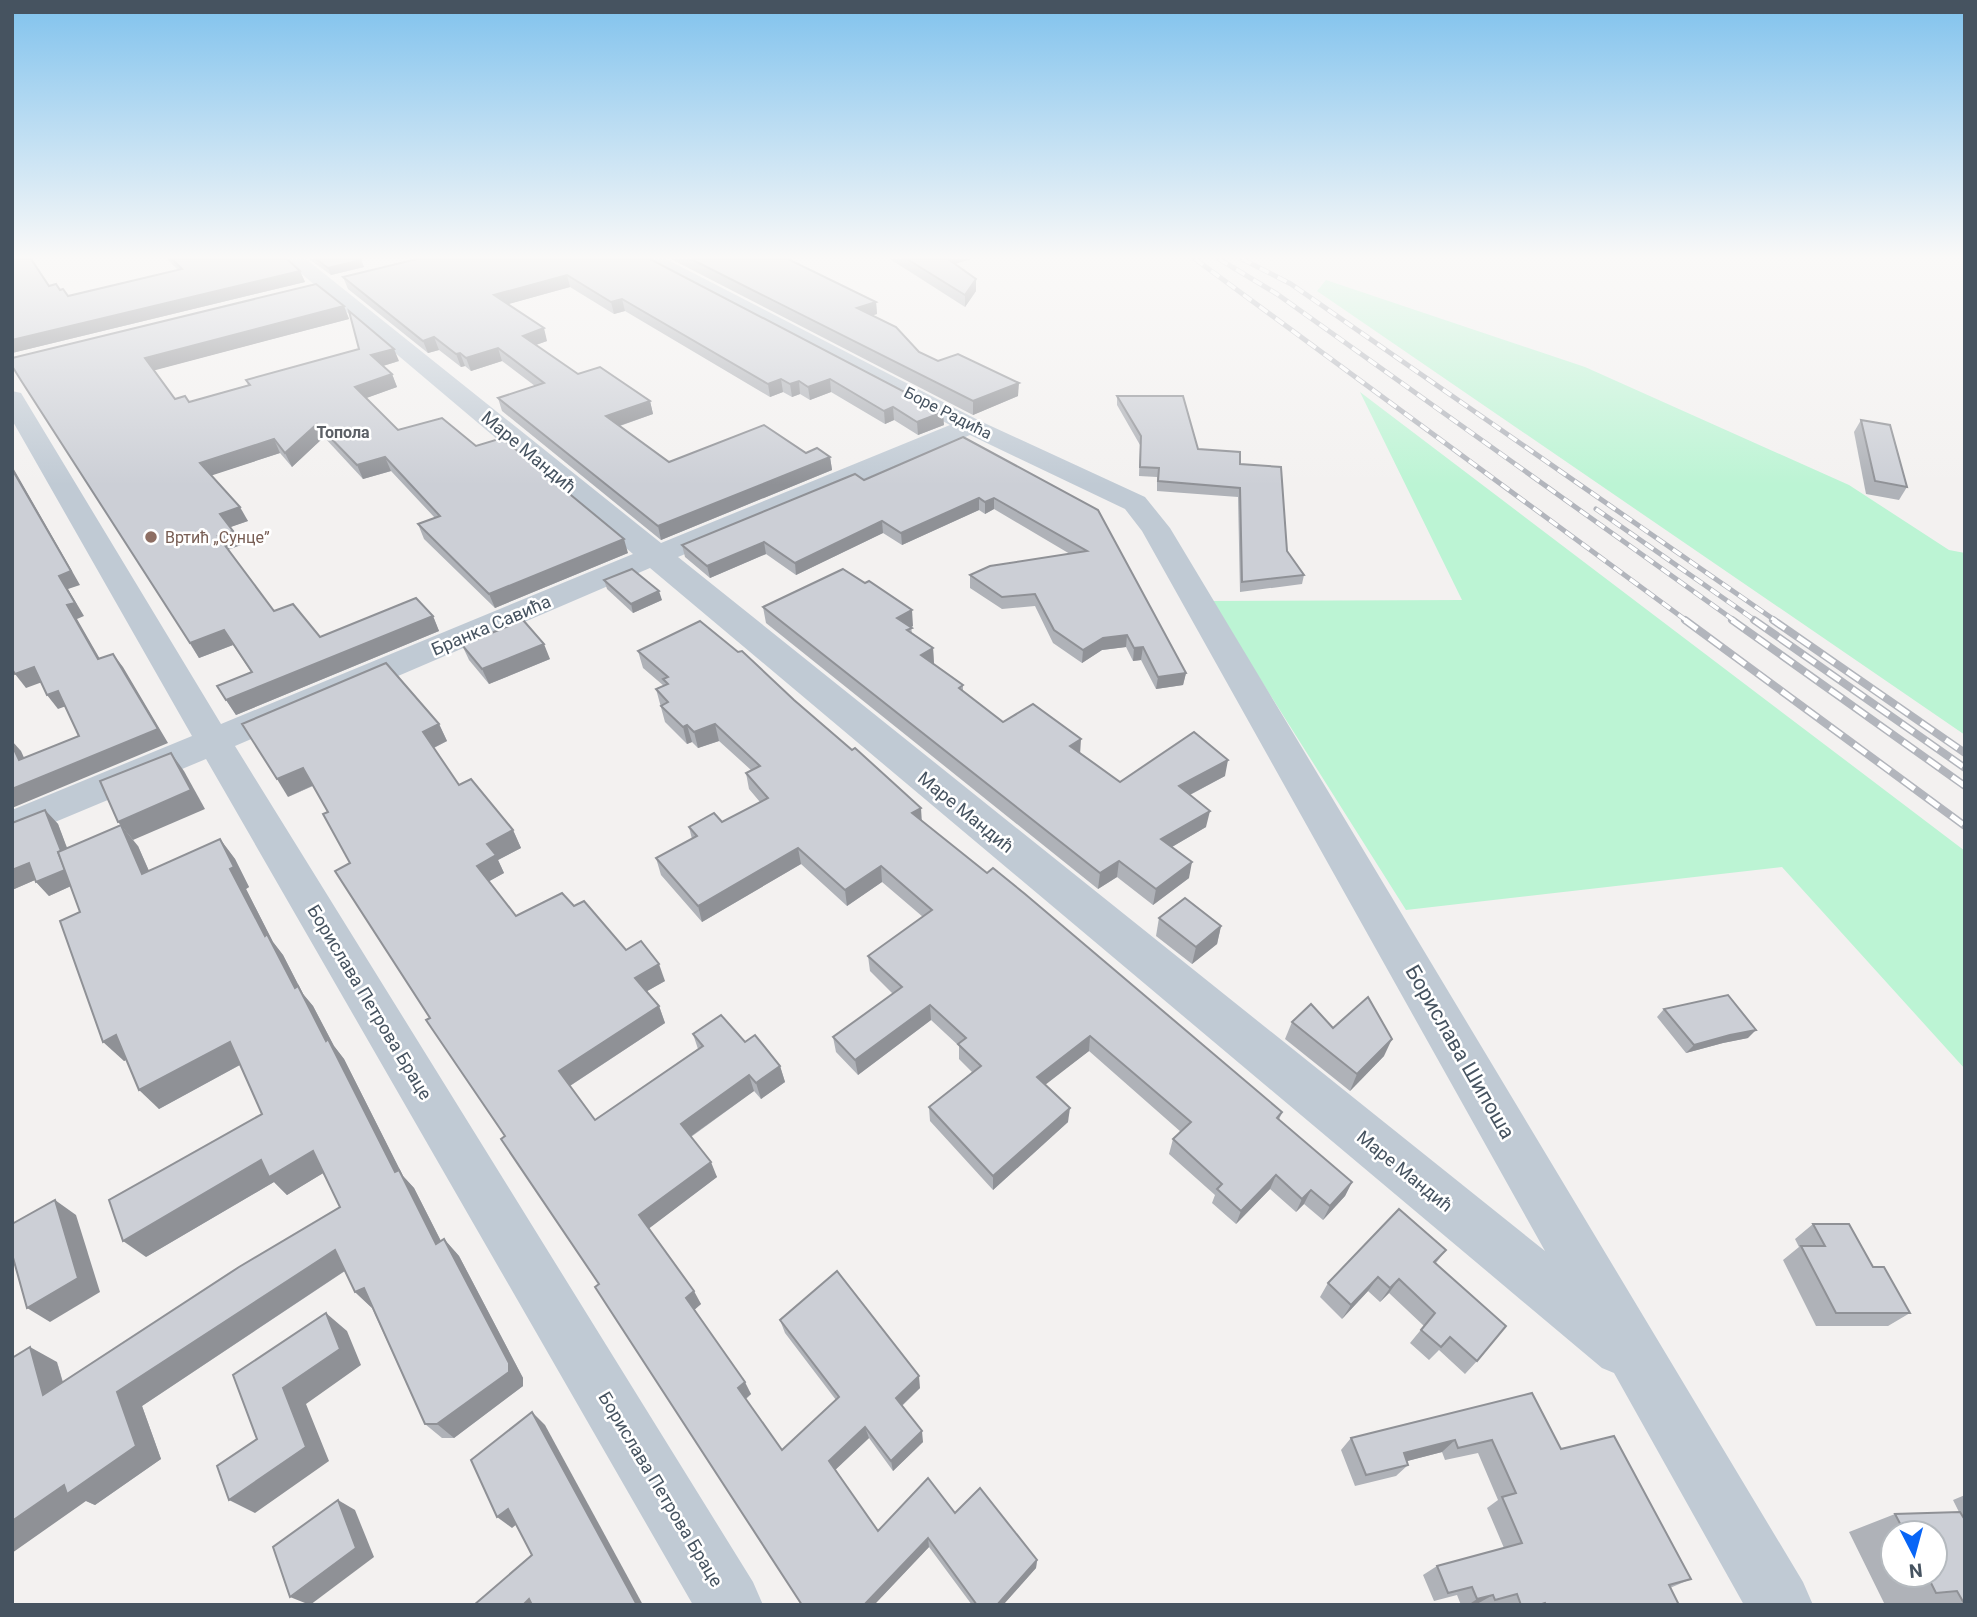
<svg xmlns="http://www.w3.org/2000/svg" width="1977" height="1617" font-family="Roboto,sans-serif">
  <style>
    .green { fill: #bcf4d4 }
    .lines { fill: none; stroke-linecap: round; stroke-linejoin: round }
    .minor { fill: #c0cad4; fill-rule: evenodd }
    .rail-far1-casing { stroke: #b2b5bc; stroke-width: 5 }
    .rail-casing { stroke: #b2b5bc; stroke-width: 8 }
    .rail-far1 { stroke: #fff; stroke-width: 3.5; stroke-dasharray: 10; stroke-linecap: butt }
    .rail { stroke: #fff; stroke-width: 5; stroke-dasharray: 15; stroke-linecap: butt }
    .wall { fill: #afb2b8; fill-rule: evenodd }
    .shaded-wall { fill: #8f9196 }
    .building { fill: #cccfd6; stroke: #8f9196; stroke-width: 2 }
    .education-dot { fill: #8d6e63; stroke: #fff; stroke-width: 2.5 }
    .labels { text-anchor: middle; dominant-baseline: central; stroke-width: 5; stroke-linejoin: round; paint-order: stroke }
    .far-street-label { font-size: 16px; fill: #465360; stroke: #fff }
    .far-neighbourhood-label { font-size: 16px; font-weight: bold; fill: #5c6066; stroke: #fff }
    .far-education-label { font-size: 16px; fill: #785e54; stroke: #fff; text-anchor: start }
    .street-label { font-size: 18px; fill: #465360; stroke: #fff }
    .near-street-label { font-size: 21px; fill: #465360; stroke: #fff }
  </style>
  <rect width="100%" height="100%" fill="#f3f1f0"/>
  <g class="green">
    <polygon points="1326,280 1585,367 1849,485 1949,550 1965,553 1965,735 1317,291"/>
    <polygon points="1360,392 1965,851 1965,1069 1782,867 1406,910 1211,601 1462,600"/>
  </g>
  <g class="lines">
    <path class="minor" d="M284,259H306L661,543L950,425L644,263L641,259H666L980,421L1145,497L1170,528L1803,1582L1813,1605H1744L1614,1373L1602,1368L650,568L235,746L753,1582L763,1605H693L206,759L12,840V810L192,736L12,420V391L21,393L24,398L221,724L633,554ZM970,435L1125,509L1142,531L1545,1251L678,557Z"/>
    <g class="rail-far1-casing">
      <g id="rail-far1">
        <polyline points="1195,259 1687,621"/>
        <polyline points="1219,259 1277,294 1735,621"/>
        <polyline points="1242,259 1291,284 1776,621"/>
        <polyline points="1596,509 1756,621"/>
      </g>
    </g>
    <g class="rail-casing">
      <g id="rail">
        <polyline points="1685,620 1965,826"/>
        <polyline points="1732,620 1965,786"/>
        <polyline points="1754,620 1965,768"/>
        <polyline points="1773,620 1965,753"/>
      </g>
    </g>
    <use href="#rail-far1" class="rail-far1"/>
    <use href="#rail" class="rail"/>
  </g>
  <g class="wall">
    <polygon points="167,259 287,259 300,271 305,282 12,353 49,286 60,290 68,296 178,270"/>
    <polygon points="309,259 360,259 364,267 331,275"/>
    <polygon points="650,259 944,425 918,435 894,420 885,424 831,392 810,400 800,394 792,397 783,392 770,397 625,311 614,314 570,287 508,304 547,341 536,345 578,374 650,401 653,414 620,426 669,462 806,453 830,457 832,470 661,540 502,411 498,398 535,386 502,361 471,371 465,366 461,367 439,350 428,353 348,289 343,277"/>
    <polygon points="671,259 788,259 876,302 877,314 872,315 919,352 938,361 1018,396 973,415"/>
    <polygon points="890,259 971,259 955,264 976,291 965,307"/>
    <polygon points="344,306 349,319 154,370 175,399 189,402 248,385 246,380 399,361 383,366 392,374 397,387 366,398 398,430 476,446 628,553 495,608 424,539 418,524 435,518 391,471 363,479 324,437 292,467 280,453 211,475 248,521 230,527 241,545 228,550 274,611 320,637 433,616 439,631 236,715 217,686 251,672 233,645 199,658 13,363"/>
    <polygon points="1117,396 1198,449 1240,464 1287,551 1304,575 1302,584 1240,592 1238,497 1157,491 1157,477 1139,476 1140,445 1117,405"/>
    <polygon points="1861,420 1907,487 1899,500 1866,494 1854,432"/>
    <polygon points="864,480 1098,510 1186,673 1183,685 1156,689 1141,660 1133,661 1126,647 1102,650 1082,663 1053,643 1035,606 1002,609 970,588 970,575 1070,554 994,509 985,514 979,510 902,545 883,533 796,575 766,554 710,578 685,557 682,545"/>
    <polygon points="604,580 662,600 633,613 607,589"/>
    <polygon points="763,607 913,626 911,627 912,633 933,648 934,664 963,685 963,691 1003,722 1080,753 1120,782 1225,776 1190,795 1206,827 1172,847 1189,878 1153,905 1117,877 1098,889 766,623"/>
    <polygon points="462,645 550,659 489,684 469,660"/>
    <polygon points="638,651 922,821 1282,1112 1279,1120 1352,1182 1345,1196 1323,1220 1304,1204 1296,1212 1270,1189 1236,1224 1212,1203 1215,1195 1169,1154 1173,1139 1181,1132 1089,1051 1045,1084 1068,1122 993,1190 930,1121 929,1107 972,1072 959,1059 959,1046 931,1020 858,1075 836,1052 833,1037 893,994 870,971 868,956 923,917 882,882 847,906 801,864 702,922 661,875 656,858 692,839 689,827 722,822 760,802 749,789 746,773 751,770 719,741 698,748 692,742 687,744 665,722 656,689 664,686 643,668"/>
    <polygon points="439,724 447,741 434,748 459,785 513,830 521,848 498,860 504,873 489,881 516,916 574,906 665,981 647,991 659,1006 665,1023 570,1086 595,1120 698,1049 693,1034 745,1042 780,1066 785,1082 761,1099 754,1091 691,1137 717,1177 649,1228 701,1304 694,1310 751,1394 746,1399 782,1450 836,1400 785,1333 780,1320 920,1388 902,1406 923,1442 893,1471 869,1438 835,1470 878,1531 955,1513 1037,1560 1036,1568 1003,1605 972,1605 929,1547 874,1605 599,1284 430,1018 350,863 328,812 313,786 288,797"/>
    <polygon points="45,810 58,824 67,849 138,846 149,871 220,839 235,859 249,887 246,889 273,942 283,955 303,994 313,1006 334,1046 344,1059 403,1176 414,1188 441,1241 444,1239 459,1256 523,1378 523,1386 454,1438 442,1438 425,1424 372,1308 355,1292 345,1271 142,1406 161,1459 95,1505 86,1501 57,1362 63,1382 340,1207 323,1173 287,1195 274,1182 146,1257 262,1114 240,1065 159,1109 126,1060 124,1061 80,912 71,886 49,896 36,882 35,880 12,890 12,823"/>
    <polygon points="1159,918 1221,926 1217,944 1192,964 1156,936"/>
    <polygon points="1664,1009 1748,1038 1723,1043 1686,1053 1657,1017"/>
    <polygon points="1292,1022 1333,1028 1384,1056 1350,1091 1285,1039"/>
    <polygon points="1813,1224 1873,1267 1910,1313 1888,1326 1816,1326 1783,1260 1799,1247 1795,1239"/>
    <polygon points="1446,1250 1436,1263 1477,1361 1465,1374 1439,1350 1429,1360 1410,1343 1424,1326 1389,1293 1380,1302 1368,1291 1342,1319 1320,1297 1328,1283"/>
    <polygon points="1532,1393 1561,1449 1691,1579 1670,1588 1679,1605 1502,1605 1501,1603 1492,1605 1478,1605 1477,1604 1473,1605 1461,1605 1457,1595 1434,1601 1423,1575 1437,1566 1504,1548 1487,1508 1498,1500 1478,1453 1445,1460 1442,1452 1407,1461 1408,1465 1396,1476 1355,1486 1341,1450 1351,1438"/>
    <path d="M1965,1495V1605H1885L1849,1532L1895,1514L1959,1512L1953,1500ZM1893,1533H1935V1575H1893Z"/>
  </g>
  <g class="shaded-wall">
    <polygon points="944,259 971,259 944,267"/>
    <polygon points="361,260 364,267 331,275 328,268"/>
    <polygon points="300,271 305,282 12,353 12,340"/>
    <polygon points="567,275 570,287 498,307 494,295"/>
    <polygon points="976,279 976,291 965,307 965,295"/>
    <polygon points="622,299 625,311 614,314 611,302"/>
    <polygon points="876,302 877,314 858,320 857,308"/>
    <polygon points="344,306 349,319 152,371 145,358"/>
    <polygon points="544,328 547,341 527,348 523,336"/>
    <polygon points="434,337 439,350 428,353 423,341"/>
    <polygon points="498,348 502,361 471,371 466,358"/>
    <polygon points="394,349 399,361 376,368 371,355"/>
    <polygon points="460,353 465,366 461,367 456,354"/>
    <polygon points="392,374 397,387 361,400 355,387"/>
    <polygon points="781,379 783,392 770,397 768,384"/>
    <polygon points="830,379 831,392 810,400 808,387"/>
    <polygon points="799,381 800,394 792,397 790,384"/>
    <polygon points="1019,383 1018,396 973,415 973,401"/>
    <polygon points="650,401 653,414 610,429 606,416"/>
    <polygon points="893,407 894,420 885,424 884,411"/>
    <polygon points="943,412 944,425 918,435 917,422"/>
    <polygon points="317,424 324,437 292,467 285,453"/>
    <polygon points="274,439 280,453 207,477 200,463"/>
    <polygon points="385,457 391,471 363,479 357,465"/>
    <polygon points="830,457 832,470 661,540 658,526"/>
    <polygon points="12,466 80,585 68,589 84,616 77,619 108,673 98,659 67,605 59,576 12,469"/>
    <polygon points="979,498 979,510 902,545 901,533"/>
    <polygon points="994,498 994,509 985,514 985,502"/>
    <polygon points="240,507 248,521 228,528 220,514"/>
    <polygon points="882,521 883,533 796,575 795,563"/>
    <polygon points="233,531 241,545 226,550 218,536"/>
    <polygon points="624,539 628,553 495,608 489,594"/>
    <polygon points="764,542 766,554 710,578 707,566"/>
    <polygon points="659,591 662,600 633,613 631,604"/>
    <polygon points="912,610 913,626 898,634 897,618"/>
    <polygon points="433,616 439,631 236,715 226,700"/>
    <polygon points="224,630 233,645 199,658 190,643"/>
    <polygon points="1127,635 1126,647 1102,650 1082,663 1083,650 1103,638"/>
    <polygon points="544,644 550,659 489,684 482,669"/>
    <polygon points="1143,647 1141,660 1133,661 1134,648"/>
    <polygon points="933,648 934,664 921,655"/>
    <polygon points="113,654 123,667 168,743 12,808 12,789 158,729"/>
    <polygon points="34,667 45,681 26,688 15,674"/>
    <polygon points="1186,673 1183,685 1156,689 1158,677"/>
    <polygon points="58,691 69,705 58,709 47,695"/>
    <polygon points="439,724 447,741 431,749 423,732"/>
    <polygon points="715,724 719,741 698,748 694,732"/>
    <polygon points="687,725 692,742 687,744 683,727"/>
    <polygon points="1081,739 1080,755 1070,746"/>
    <polygon points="12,741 21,751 31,773 19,760 12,745"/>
    <polygon points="171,753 184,771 205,809 133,840 118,822"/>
    <polygon points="1228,760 1225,776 1176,802 1179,786"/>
    <polygon points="303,768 314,785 288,797 277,779"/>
    <polygon points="921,808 922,824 912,813"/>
    <polygon points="45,810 58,824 80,882 49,896 36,882"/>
    <polygon points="1210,811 1206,827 1158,855 1161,839"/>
    <polygon points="121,825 138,846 159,894 142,874"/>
    <polygon points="513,830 521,848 498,860 504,873 486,883 477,866 487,844"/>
    <polygon points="220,839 235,859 249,887 246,889 273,942 283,955 303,994 313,1006 334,1046 344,1059 403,1176 414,1188 451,1261 436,1244 395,1172 295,988 265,936 230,869"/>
    <polygon points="798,848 801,864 702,922 698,906"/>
    <polygon points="1119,861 1117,877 1098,889 1100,873"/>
    <polygon points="1192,862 1189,878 1153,905 1156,889"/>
    <polygon points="29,863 42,877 12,890 12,870"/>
    <polygon points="881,866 882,882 847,906 845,890"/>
    <polygon points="1221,926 1217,944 1192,964 1196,947"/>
    <polygon points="659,964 665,981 642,994 635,978"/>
    <polygon points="930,1005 931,1020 858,1075 855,1060"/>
    <polygon points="659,1006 665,1023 568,1087 559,1071"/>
    <polygon points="1756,1030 1748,1038 1723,1043 1686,1053 1694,1045 1730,1035"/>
    <polygon points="116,1035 136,1055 124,1061 103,1042"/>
    <polygon points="1090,1036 1089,1051 1036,1092 1037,1077"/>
    <polygon points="1392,1039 1384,1056 1350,1091 1357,1074"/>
    <polygon points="230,1042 247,1061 159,1109 139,1090"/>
    <polygon points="780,1066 785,1082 761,1099 756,1083"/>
    <polygon points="749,1075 754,1091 687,1139 681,1124"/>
    <polygon points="1070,1108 1068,1122 993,1190 993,1176"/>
    <polygon points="313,1151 330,1169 287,1195 274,1182 146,1257 123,1241 261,1160"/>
    <polygon points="711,1162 717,1177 647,1230 639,1215"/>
    <polygon points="1276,1175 1270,1189 1236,1224 1241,1211"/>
    <polygon points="1352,1182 1345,1196 1323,1220 1330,1206"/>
    <polygon points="1311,1190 1304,1204 1296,1212 1302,1199"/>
    <polygon points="55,1200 76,1215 100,1292 50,1322 27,1308"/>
    <polygon points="444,1239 459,1256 523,1378 523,1386 454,1438 437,1424"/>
    <polygon points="335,1250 352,1266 142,1406 161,1459 95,1505 86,1501 12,1553 12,1521 117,1392"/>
    <polygon points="1378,1277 1368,1291 1342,1319 1351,1305"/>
    <polygon points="1399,1279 1389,1293 1380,1302 1390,1288"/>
    <polygon points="364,1288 372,1308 355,1292"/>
    <polygon points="694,1291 701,1304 693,1311 686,1298"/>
    <polygon points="326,1313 347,1331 361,1365 306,1404 329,1461 255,1513 229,1500 283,1388"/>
    <polygon points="30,1347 57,1362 70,1409 43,1395"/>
    <polygon points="919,1376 920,1388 898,1409 896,1398"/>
    <polygon points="745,1382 751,1394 744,1400 738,1388"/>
    <polygon points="532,1412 545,1425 643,1605 637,1605"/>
    <polygon points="865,1427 869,1438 833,1472 829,1461"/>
    <polygon points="922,1431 923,1442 893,1471 891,1461"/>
    <polygon points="1455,1440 1442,1452 1392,1465 1404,1453"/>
    <polygon points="338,1500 355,1510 374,1557 310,1605 290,1597"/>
    <polygon points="508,1509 522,1520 512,1528 497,1517"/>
    <polygon points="928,1538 929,1547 874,1605 864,1605"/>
    <polygon points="1037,1560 1036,1568 1003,1605 997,1605"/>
    <polygon points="1493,1595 1477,1604 1468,1605 1477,1599"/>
    <polygon points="529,1599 539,1605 523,1605"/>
  </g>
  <g class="building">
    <polygon points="12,259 31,259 49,286 56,284 60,290 63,289 68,296 182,269 172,259 287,259 300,271 12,340"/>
    <polygon points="316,259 360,259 361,260 328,268"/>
    <polygon points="417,259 650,259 943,412 917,422 893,407 884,411 830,379 808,387 799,381 790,384 781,379 768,384 622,299 611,302 567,275 494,295 544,328 523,336 578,374 600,367 650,401 606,416 669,462 764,425 806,453 817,448 830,457 658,526 498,398 544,383 498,348 466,358 460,353 456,354 434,337 423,341 343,277"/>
    <polygon points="691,259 788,259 876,302 857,308 896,327 919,352 938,361 958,354 1019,383 973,401"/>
    <polygon points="907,259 948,259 976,279 965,295"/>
    <polygon points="316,284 344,306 145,358 175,399 185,396 189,402 250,385 246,380 359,349 349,311 394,349 371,355 392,374 355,387 398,430 442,418 476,446 502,438 624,539 489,594 418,524 440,516 385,457 357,465 317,424 285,453 274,439 200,463 240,507 220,514 233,531 218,536 274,611 293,604 320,637 416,598 433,616 226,700 217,686 252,672 224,630 190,643 22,382 12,366 12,358"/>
    <polygon points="1117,396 1183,396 1198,449 1240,452 1240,464 1281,467 1287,551 1304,575 1242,582 1240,488 1158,481 1159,468 1140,467 1141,436"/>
    <polygon points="1861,420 1890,425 1907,487 1875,481"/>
    <polygon points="963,437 1098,510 1186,673 1158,677 1143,647 1134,648 1127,635 1103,638 1083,650 1054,630 1035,594 1002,597 970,575 990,566 1087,551 994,498 985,502 979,498 901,533 882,521 795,563 764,542 707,566 682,545 855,474 864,480"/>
    <polygon points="12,469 71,571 59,576 75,603 67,605 98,659 113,654 158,729 12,789 12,745 19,760 79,736 58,691 47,695 34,667 15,674 12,669"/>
    <polygon points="632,569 659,591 631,604 604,580"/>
    <polygon points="843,569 865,583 869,581 912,610 897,618 912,628 907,630 933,648 921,655 963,685 959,688 1003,722 1033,704 1081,739 1070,746 1120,782 1194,732 1228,760 1179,786 1210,811 1161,839 1192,862 1156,889 1119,861 1100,873 763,607"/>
    <polygon points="523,620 544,644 482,669 462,645"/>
    <polygon points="700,621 738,652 742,651 794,700 852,750 855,748 921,808 912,813 987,873 993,868 1025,894 1282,1112 1277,1118 1352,1182 1330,1206 1311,1190 1302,1199 1276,1175 1241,1211 1217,1189 1222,1184 1173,1139 1191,1122 1090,1036 1037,1077 1070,1108 993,1176 929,1107 981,1066 958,1044 966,1038 930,1005 855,1060 833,1037 902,987 868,956 932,910 881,866 845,890 798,848 698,906 656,858 697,836 689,827 714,813 722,822 768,798 746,773 760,766 715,724 694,732 687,725 683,727 661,706 668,702 656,689 668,684 663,679 668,677 638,651"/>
    <polygon points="386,663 439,724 423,732 459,785 471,779 513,830 487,844 496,855 477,866 516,916 562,893 574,906 584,901 626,950 641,941 659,964 635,978 659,1006 559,1071 595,1120 703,1046 693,1034 721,1015 745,1042 755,1035 780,1066 756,1083 749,1075 681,1124 711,1162 639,1215 694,1291 686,1298 745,1382 738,1388 782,1450 839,1397 780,1320 837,1271 919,1376 896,1398 922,1431 891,1461 865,1427 829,1461 878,1531 928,1478 955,1513 980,1488 1037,1560 997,1605 977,1605 928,1538 864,1605 802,1605 595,1287 599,1284 501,1139 505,1136 426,1020 430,1018 335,871 350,863 323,814 328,812 303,768 277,779 242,724"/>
    <polygon points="171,753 191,790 118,822 100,781"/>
    <polygon points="45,810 61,851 58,852 65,870 36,882 29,863 12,870 12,823"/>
    <polygon points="121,825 142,874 220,839 234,867 230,869 265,936 267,934 295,988 298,986 326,1041 328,1039 395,1172 399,1170 436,1244 444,1239 509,1363 509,1372 437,1424 425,1424 364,1288 355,1292 335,1250 117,1392 136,1446 67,1494 64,1485 12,1521 12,1358 30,1347 43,1395 239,1267 340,1207 313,1151 269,1177 261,1160 123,1241 109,1200 262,1114 230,1042 139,1090 116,1035 103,1042 60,921 80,912 58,852"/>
    <polygon points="1185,898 1221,926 1196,947 1159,918"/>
    <polygon points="1728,995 1756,1030 1730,1035 1694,1045 1664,1009"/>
    <polygon points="1368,997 1392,1039 1357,1074 1292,1022 1311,1004 1333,1028"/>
    <polygon points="55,1200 78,1278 27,1308 12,1254 12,1224"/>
    <polygon points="1399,1209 1446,1250 1434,1262 1506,1326 1477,1361 1450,1337 1441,1347 1421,1330 1435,1313 1399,1279 1390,1288 1378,1277 1351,1305 1328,1283"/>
    <polygon points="1813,1224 1849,1224 1873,1267 1884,1267 1910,1313 1836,1313 1801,1246 1825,1246"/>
    <polygon points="326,1313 340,1349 283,1388 306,1447 229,1500 217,1466 257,1439 233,1375"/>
    <polygon points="1532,1393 1561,1449 1614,1436 1691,1579 1669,1585 1679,1605 1546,1605 1545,1603 1539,1605 1521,1605 1517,1594 1495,1600 1493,1595 1477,1599 1472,1587 1448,1593 1437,1566 1522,1543 1502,1497 1516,1493 1492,1440 1458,1448 1455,1440 1404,1453 1408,1465 1366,1475 1351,1438"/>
    <polygon points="532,1412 637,1605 532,1605 529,1599 523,1605 474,1605 532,1555 508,1509 497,1517 471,1460"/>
    <polygon points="338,1500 356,1548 290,1597 273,1547"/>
    <polygon points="1960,1512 1965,1520 1965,1605 1957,1591 1936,1593 1927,1575 1935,1575 1935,1533 1905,1533 1895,1514"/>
  </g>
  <linearGradient id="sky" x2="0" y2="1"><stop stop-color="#80c2ed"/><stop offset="0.53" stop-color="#faf9f8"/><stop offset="1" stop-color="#faf9f8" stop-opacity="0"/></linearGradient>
  <rect width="1977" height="485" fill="url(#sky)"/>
  <circle class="education-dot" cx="151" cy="537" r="7"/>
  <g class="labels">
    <g class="far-street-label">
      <text transform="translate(948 413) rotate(27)">Боре Радића</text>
    </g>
    <g class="far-neighbourhood-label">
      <text x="343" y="432">Топола</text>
    </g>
    <g class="far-education-label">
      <text x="165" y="537">Вртић „Сунце”</text>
    </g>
    <g class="street-label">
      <text transform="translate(529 452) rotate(40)">Маре Мандић</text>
      <text transform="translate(491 625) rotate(-23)">Бранка Савића</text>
      <text transform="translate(966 812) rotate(39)">Маре Мандић</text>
      <text transform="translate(370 1002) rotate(59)">Борислава Петрова Браце</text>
      <text transform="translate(1405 1171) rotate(39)">Маре Мандић</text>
      <text transform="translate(661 1489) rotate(59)">Борислава Петрова Браце</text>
    </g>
    <g class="near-street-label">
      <text transform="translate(1460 1052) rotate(60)">Борислава Шипоша</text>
    </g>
  </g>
  <rect width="1977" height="1617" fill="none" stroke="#465360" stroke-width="28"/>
  <g transform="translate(1914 1554) rotate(174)"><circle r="33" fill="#ffffff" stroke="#b5babf" stroke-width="2"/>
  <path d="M0-5L12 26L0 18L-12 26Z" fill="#0865f6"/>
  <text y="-10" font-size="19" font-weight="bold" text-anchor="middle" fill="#465360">N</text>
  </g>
</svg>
